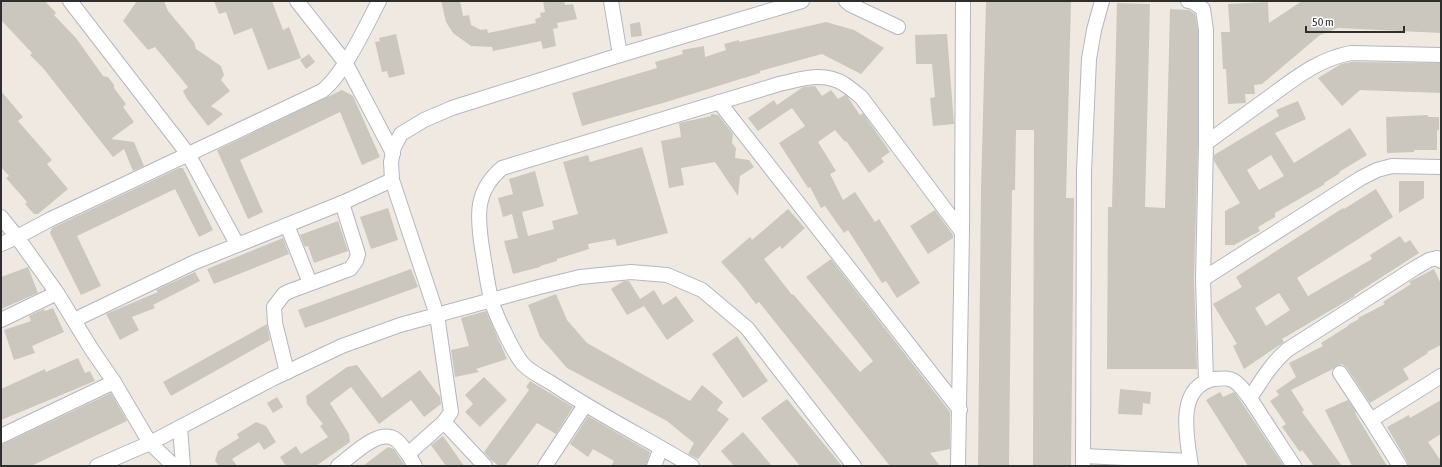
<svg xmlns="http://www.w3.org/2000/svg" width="1442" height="467" font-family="'Asap Condensed',sans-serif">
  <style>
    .building { fill: #cbc7bf; fill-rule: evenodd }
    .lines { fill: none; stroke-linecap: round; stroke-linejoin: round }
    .minor-casing { stroke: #b4b7c1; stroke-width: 16 }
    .minor { stroke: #fff; stroke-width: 14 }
  </style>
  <rect width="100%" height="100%" fill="#efe9e1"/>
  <g class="building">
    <polygon points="1,1 45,1 56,13 54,15 76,38 103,76 108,77 114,85 114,88 126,104 123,107 134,122 111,139 134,142 144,166 133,171 124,149 113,157 43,68 30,55 32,53 1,20"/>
    <polygon points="137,1 164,1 168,11 194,42 196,49 221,66 224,75 221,80 230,91 211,106 223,114 208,126 187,99 183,91 188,87 155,47 148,50 123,21"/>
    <polygon points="214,1 272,1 283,30 289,27 301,58 268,70 252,28 234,35 226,12 219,14"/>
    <polygon points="441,1 460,1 463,16 469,15 471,25 481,30 487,29 488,33 536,23 535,19 541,17 540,13 545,12 543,1 564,1 565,5 573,4 577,19 557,23 558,28 553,29 556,46 543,49 541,41 493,51 492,47 471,46 453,33 446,22"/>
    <polygon points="986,1 1071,1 1066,198 1074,198 1071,466 1033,466 1034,130 1016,130 1015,190 1012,190 1009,466 978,466 981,190"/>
    <polygon points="1302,1 1441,2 1441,33 1338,28 1320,35 1262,84 1254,85 1255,94 1245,94 1246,103 1228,104 1226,69 1223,69 1221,32 1230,32 1228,4 1268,2 1269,23"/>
    <polygon points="1117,3 1150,4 1145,207 1165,208 1170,9 1189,10 1195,14 1198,31 1198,143 1194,279 1197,369 1107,369 1108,207 1112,207"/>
    <polygon points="640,22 642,36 631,37 630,24"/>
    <polygon points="826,22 854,30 884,48 861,74 822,54 760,71 760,73 663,103 582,126 572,93 657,68 655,62 683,54 682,50 704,46 705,57 726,50 724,44 739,40 739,42"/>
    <polygon points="396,34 405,74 389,78 387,71 382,72 375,42 380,41 379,38"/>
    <polygon points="947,34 954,124 933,126 930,98 935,97 932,64 916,64 915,35"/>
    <polygon points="309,54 315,62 306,69 300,60"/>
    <polygon points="1352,62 1441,63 1441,93 1360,90 1342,106 1318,78 1341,64"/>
    <polygon points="815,86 822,96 831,90 838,99 845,95 847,96 860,115 863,113 890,152 881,158 884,162 869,173 846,141 845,142 835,130 818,142 836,171 830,174 843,200 855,192 875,222 879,219 920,283 897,298 886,281 882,283 848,230 844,233 825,206 821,208 810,187 808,188 779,143 805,126 792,108 758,131 748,118 774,100 777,105 803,87"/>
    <polygon points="342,90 353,96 380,157 362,165 340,112 240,160 263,212 248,219 217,150"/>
    <polygon points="1,91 23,117 18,121 52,160 47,164 68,189 38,214 34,214 25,204 27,202 6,178 9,176 1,167"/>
    <path d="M1298,101L1306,119L1275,133L1294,163L1350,128L1367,155L1339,172L1340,173L1324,183L1325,184L1275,213V217L1258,227L1260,231L1234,245H1225V211L1240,203L1214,161V155L1279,116L1276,110ZM1271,155L1284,176L1259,190L1247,170Z"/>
    <polygon points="711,114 718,115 733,134 732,143 736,148 735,158 749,160 754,167 740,176 738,196 715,162 681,168 684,185 669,188 661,141 681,137 679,123 711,116"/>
    <polygon points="1428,115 1428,117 1439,117 1439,130 1437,130 1437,150 1414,150 1414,152 1387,153 1386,117"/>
    <polygon points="642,147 668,233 617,246 615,239 588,244 589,249 557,259 557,261 540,266 540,267 513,274 504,241 518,238 512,214 503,217 498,198 513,194 509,179 535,171 544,206 522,212 528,236 554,229 552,221 578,214 563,162 588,155 590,162"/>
    <polygon points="179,168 183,168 213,230 199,237 175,189 77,236 101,286 81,295 50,233 52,228"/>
    <polygon points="1399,181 1424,181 1424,198 1399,213"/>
    <path d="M1376,189L1393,217L1297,278L1308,296L1372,259L1370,255L1400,236L1405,243L1410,240L1419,253L1354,295L1355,296L1282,339L1284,342L1244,369L1233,346L1237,344L1213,304L1242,287L1236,277L1343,208L1344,209ZM1279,293L1290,310L1266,326L1255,308Z"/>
    <polygon points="388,208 398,240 371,249 360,217"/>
    <polygon points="788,209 805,228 782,249 780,246 764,259 792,295 793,294 860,372 873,361 806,277 831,259 950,412 950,449 930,453 940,466 890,466 759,302 756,304 739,282 721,262 750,237 752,240"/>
    <polygon points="935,210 953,235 953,238 928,254 910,226"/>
    <polygon points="338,221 348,251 314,263 308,246 305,247 300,235"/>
    <polygon points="283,238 289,254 214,284 207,269"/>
    <polygon points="28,267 38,293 1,309 1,277"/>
    <polygon points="411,269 418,287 305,328 298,310"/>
    <polygon points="1434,269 1441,284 1441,345 1427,352 1428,353 1403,369 1409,379 1370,403 1347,368 1342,364 1336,366 1333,369 1291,390 1304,410 1302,412 1342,466 1314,466 1302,450 1300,452 1282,427 1286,424 1270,401 1279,395 1276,391 1296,377 1289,363 1323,346 1321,343 1348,326 1348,325 1359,319 1358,318 1385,304 1383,302 1411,284 1409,282"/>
    <polygon points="195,272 200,281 153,305 155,308 132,317 139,330 120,340 106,314 158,292 156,290"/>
    <polygon points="624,281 629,281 640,299 654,290 663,305 676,296 694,321 667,340 644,306 627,315 611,289"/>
    <polygon points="556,294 567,320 587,343 690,401 702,385 723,402 717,410 729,419 698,459 688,454 694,443 667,421 567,368 540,337 528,305"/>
    <polygon points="53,308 64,332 32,346 35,353 14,360 4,330 31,321 29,316 44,309 45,311"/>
    <polygon points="486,311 507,359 476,369 479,372 455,377 451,350 469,346 461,318"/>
    <polygon points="267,324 270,340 171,396 163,382"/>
    <polygon points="737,336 768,381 743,398 712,354"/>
    <polygon points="78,358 85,373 90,371 95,381 1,420 1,389 45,369 46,372"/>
    <polygon points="357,365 382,398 420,370 440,397 441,404 424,417 411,400 379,424 351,387 330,403 349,434 350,442 316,466 286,466 280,457 296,446 301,454 328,437 320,426 323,424 307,404 306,396 347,367"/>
    <polygon points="484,377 507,400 480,427 465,412 473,404 465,395"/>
    <polygon points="530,381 573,407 556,434 537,423 505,466 499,466 491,460 484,452 529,390 526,387"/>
    <polygon points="1120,389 1151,392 1150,404 1143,403 1142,415 1118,414"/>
    <polygon points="1220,392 1223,397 1234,392 1236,394 1284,466 1248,466 1206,400"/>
    <polygon points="111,393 127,421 31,466 1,466 1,445"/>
    <polygon points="277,397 283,407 273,413 267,403"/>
    <polygon points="787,399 842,466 800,466 761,418"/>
    <polygon points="1348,400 1356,412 1355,413 1387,466 1352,466 1325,410"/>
    <polygon points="1441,400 1441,434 1428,442 1441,461 1441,466 1408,466 1407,461 1387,427 1409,415 1410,418"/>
    <polygon points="588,416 650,452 646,466 611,466 614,461 593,449 588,457 570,444"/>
    <polygon points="256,422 266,426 276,442 264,450 259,442 232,459 237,466 219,466 215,461 218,451 239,438 237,434"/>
    <polygon points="743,432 772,466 734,466 721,451"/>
    <polygon points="443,436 464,466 446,466 431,445"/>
    <polygon points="388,447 394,449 405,466 363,466"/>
  </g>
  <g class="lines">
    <g class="minor-casing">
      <g id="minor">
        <polyline points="70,1 188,154 237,244"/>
        <polyline points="297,1 345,62 393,153"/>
        <polyline points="846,1 851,5 898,27"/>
        <polyline points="1188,1 1193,2 1203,9 1206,30 1206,143 1203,279 1206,381"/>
        <polyline points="620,55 802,1"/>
        <polyline points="719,102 960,410"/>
        <path d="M1206,143C1227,128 1247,113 1268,98C1294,79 1318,59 1351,53L1441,55"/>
        <polyline points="1,217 17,237 1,244"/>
        <polyline points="287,225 310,283"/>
        <polyline points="1203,279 1361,178 1377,170 1392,166 1441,167"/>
        <polyline points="1,320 57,293"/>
        <polyline points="74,320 195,262 342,203 392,180"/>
        <polyline points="287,372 275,323 274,307 284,294 290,291 350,269 356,261 358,254 342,203"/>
        <polyline points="1340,373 1371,420"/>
        <path d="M1250,398C1261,381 1271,364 1287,350L1415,268L1429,260L1437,258L1441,261"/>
        <polyline points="444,422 485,466"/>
        <polyline points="180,428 183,466"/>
        <polyline points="1,436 114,382"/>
        <polyline points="408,454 415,466"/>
        <polyline points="1083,456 1190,461"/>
        <polyline points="97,466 150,443 272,379 342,346 400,325 539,287 580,277 631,272 667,275 702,290 747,328 854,466"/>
        <path d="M174,466L150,443L114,382L92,350L57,293L17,237L51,219L322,91C344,74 366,26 379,1"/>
        <path d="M338,466C352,456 378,428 395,439C400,442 404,449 408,454L444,422L451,412L437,315L392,180L391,162L394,147L401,134L424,120L452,108L620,55L611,1"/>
        <polyline points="545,466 585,405"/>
        <polyline points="654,466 661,448"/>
        <path d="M692,466C647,439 600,415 556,386C546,379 531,373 523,364C514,354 494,312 491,299C487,282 485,265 482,248C477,215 475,191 502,168L776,85C799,79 823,71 844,84C850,88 856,93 861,97L962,232"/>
        <polyline points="958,466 962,232 963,1"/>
        <polyline points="1083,466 1084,171 1089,59 1094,30 1102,1"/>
        <path d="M1191,466C1187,438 1175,387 1214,379C1223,378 1232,377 1239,385C1249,395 1256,408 1264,420C1274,435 1284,451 1294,466"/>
        <polyline points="1400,466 1371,420 1441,376"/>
      </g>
    </g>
    <use href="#minor" class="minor"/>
  </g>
  <rect width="1442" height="467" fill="none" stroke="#2e2e2e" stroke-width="4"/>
  <path d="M1306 26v6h98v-6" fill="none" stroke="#2e2e2e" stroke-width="2"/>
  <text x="1312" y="26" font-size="12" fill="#2e2e2e" stroke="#ffffff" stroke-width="3" paint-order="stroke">50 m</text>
</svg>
